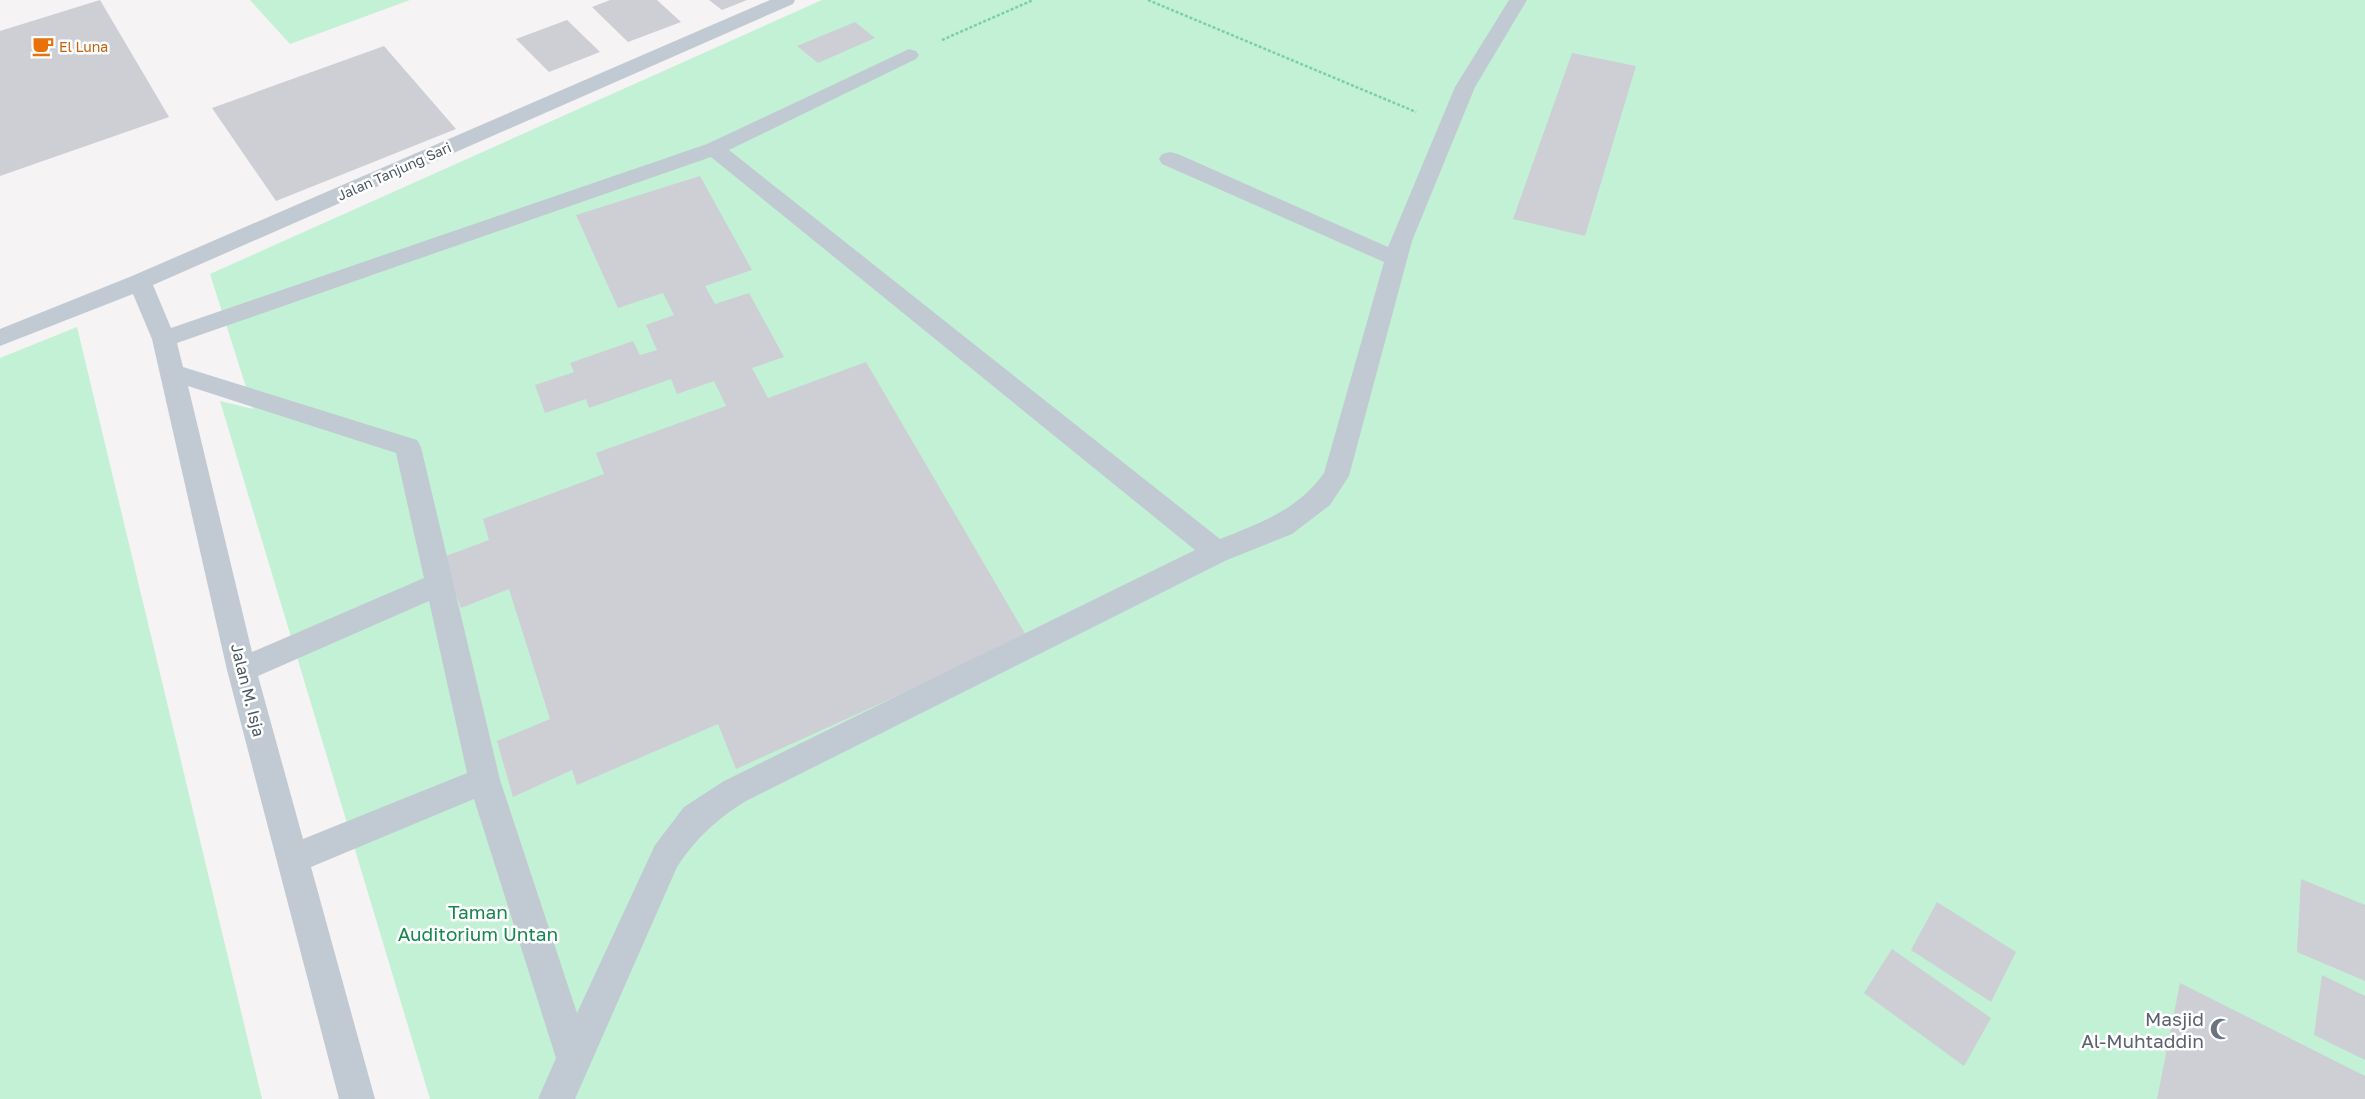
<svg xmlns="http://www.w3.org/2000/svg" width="2365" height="1099" font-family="'Golos Text',sans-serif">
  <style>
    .green { fill: #c3f1d5 }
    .building { fill: #cdcfd5 }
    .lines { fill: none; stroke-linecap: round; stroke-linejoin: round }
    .path { stroke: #7ad0a6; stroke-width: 2.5; stroke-dasharray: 3 2; stroke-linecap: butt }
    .minor { fill: #c1cad2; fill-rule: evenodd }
    .labels { text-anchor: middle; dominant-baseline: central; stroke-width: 5; stroke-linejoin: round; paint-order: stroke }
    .far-food-label { font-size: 14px; fill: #c56008; stroke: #fff; text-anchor: start }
    .far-street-label { font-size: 14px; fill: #4a5661; stroke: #fff }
    .street-label { font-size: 16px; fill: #4a5661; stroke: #fff }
    .near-park-label { font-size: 19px; fill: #17864f; stroke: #fff }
    .near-worship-label { font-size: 19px; fill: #5b616d; stroke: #fff; text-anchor: end }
  </style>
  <rect width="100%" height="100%" fill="#f5f3f3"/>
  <g class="green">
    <polygon points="250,0 410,0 290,44"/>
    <polygon points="822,0 2365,0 2365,1099 430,1099 220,401 253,409 210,274"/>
    <polygon points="77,327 262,1099 0,1099 0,358"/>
  </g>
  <g class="building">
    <polygon points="100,0 169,117 0,176 0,31"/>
    <polygon points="610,0 657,0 681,22 628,42 592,7"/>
    <polygon points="709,0 747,0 722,10"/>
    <polygon points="567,20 600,52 549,72 516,39"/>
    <polygon points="855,22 875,38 818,63 797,46"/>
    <polygon points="384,46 456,129 276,201 212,108"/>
    <polygon points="1572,53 1636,66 1585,236 1513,219"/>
    <polygon points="700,176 752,270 705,286 715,304 749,293 784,357 752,368 768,398 866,362 1027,637 736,769 718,724 577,785 572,770 513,797 497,741 550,719 509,589 461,608 451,581 446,556 489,540 483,519 604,474 596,453 726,406 714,381 677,394 671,379 589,408 586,399 545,413 535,385 574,372 570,363 633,341 640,355 657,350 646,325 674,315 663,293 618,308 576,215"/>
    <polygon points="2301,879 2365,905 2365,981 2297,952"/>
    <polygon points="1937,902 2016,952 1991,1002 1911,950"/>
    <polygon points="1892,949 1991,1018 1964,1066 1864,993"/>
    <polygon points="2322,975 2365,996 2365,1060 2314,1035"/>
    <polygon points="2180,983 2365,1076 2365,1099 2157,1099"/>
  </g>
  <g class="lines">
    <g class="path">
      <polyline points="1148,0 1416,112"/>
      <polyline points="942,40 1033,0"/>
    </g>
    <path class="minor" d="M770,0H795L793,4L153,285L171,328L707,144L909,49L916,51L919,55L916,59L729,150L1220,539C1260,523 1298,510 1324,473L1384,262L1162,164L1159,159L1162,154L1170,152L1178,154L1388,247L1455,87L1509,0H1527L1475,87L1412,241L1349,476L1330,505L1292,534L1227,560L746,801C717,819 696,838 677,867L575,1099H538L556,1058L474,799L311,867L375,1099H339L227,670L152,339L133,294L0,346V329L132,276ZM711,157L1195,550L724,781L684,807L655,845L577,1013L500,780L421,447L417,440L183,367L177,343ZM188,386L396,453L424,578L252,652ZM429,601L467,773L303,839L258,676Z"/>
  </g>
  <defs>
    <g id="cafe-bare" transform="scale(1.725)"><path d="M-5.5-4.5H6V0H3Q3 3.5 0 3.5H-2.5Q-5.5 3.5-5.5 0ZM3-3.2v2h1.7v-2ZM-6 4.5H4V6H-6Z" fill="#e8710a" stroke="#fff" stroke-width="2.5" paint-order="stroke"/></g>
    <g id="mosque-bare" transform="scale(1.725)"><path d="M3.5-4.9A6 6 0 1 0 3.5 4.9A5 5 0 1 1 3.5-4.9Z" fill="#6b7280" stroke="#fff" stroke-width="2.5" paint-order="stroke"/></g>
  </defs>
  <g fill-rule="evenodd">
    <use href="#cafe-bare" x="43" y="46"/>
    <use href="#mosque-bare" x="2221" y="1029"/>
  </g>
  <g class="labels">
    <g class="far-food-label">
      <text x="59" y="46">El Luna</text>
    </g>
    <g class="far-street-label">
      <text transform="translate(394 171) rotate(-24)">Jalan Tanjung Sari</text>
    </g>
    <g class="street-label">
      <text transform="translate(248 690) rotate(76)">Jalan M. Isja</text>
    </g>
    <g class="near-park-label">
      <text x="478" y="911">Taman<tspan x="478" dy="22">Auditorium Untan</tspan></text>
    </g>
    <g class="near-worship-label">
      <text x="2204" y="1018">Masjid<tspan x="2204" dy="22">Al-Muhtaddin</tspan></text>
    </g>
  </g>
</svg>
